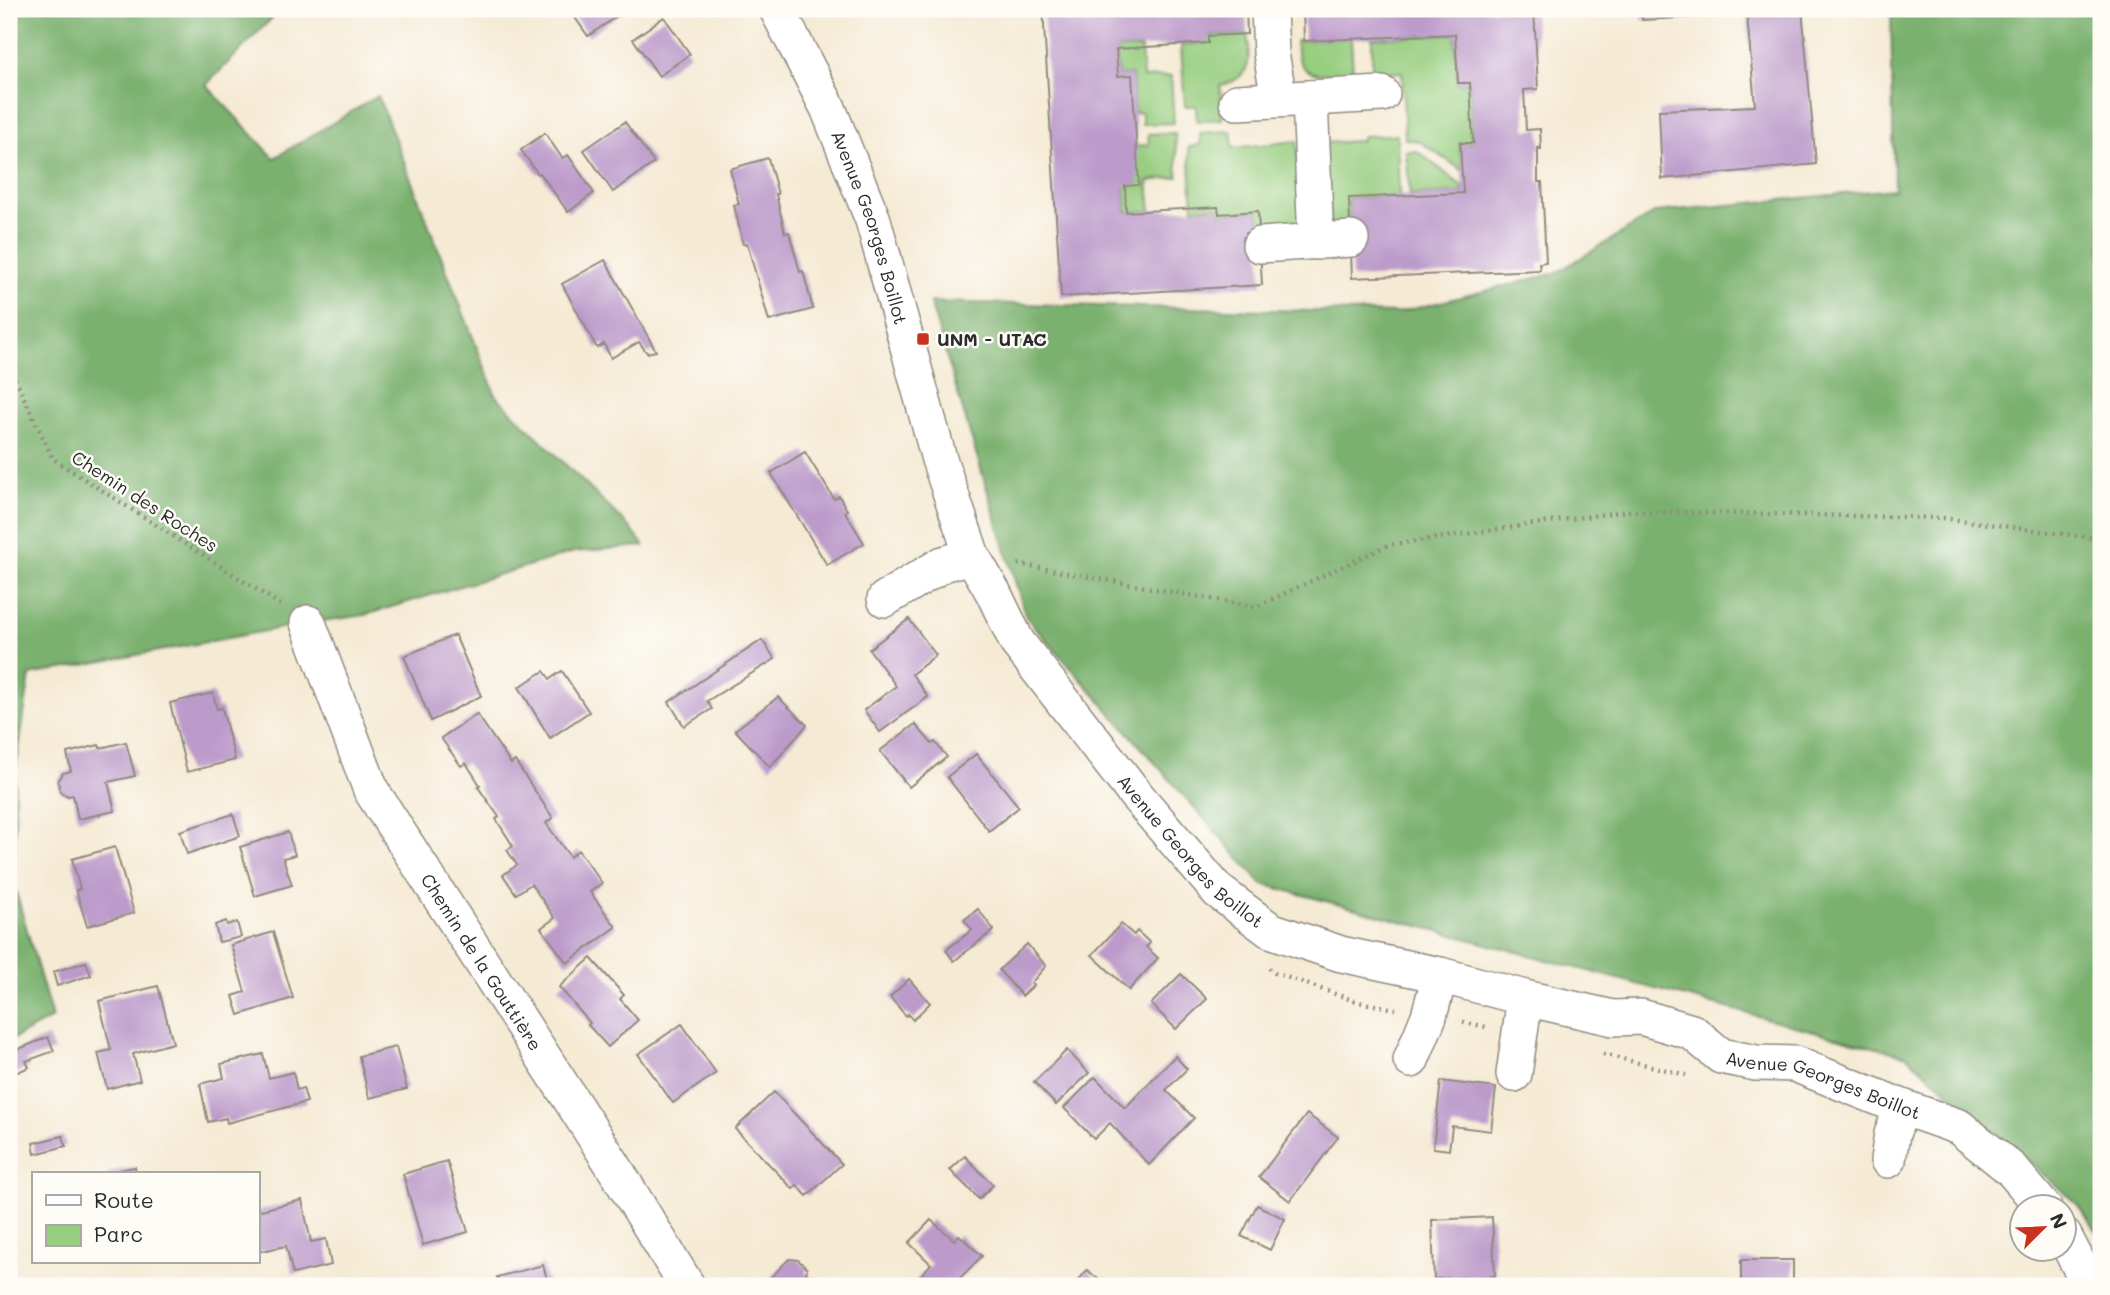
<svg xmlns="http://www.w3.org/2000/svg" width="2110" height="1295" font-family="Mali,sans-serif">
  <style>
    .green { fill: #98ce80; stroke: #627c56; stroke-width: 2 }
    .forest { fill: #7ab16e; stroke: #526e4c; stroke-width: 2 }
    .building { fill: #bc9aca }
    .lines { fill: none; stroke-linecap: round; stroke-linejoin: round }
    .minor-casing { stroke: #908a80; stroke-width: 38 }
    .path { stroke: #908a80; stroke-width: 4.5; stroke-dasharray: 2 5; stroke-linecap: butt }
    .minor { stroke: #fff; stroke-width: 35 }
    .poi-dot { fill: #c8321e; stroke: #fdfcf7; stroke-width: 2.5 }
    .labels { text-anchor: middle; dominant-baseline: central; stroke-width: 5; stroke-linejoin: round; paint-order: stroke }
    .street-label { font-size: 18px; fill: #2b2b2b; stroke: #fdfcf7 }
    .poi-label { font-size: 18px; font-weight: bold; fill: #2b2b2b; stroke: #fdfcf7; text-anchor: start }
  </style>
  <rect width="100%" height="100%" fill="#fdfcf7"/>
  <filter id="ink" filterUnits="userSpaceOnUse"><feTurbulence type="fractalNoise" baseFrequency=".0143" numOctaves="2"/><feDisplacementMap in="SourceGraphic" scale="14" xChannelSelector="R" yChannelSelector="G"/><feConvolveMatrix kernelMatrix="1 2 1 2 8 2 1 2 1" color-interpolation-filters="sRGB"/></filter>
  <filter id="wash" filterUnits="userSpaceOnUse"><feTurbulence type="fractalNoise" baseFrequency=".00686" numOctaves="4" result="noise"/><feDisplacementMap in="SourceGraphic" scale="28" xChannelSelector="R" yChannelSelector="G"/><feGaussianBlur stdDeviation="1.57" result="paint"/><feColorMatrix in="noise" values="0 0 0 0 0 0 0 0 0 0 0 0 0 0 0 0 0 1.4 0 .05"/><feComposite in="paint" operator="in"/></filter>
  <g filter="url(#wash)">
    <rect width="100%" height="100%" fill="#f5ead4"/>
    <g class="green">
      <path d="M1247,34C1252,61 1250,78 1220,86L1222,119L1197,121L1196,106H1185L1181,45L1207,43L1208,36Z"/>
      <polygon points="1455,34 1458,83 1470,83 1473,143 1460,143 1462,170 1419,141 1405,139 1402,72 1372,73 1372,38"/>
      <path d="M1351,38L1353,73C1321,74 1297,82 1296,41Z"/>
      <polygon points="1141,48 1143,78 1171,76 1174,123 1142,124 1142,113 1134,112 1132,75 1118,76 1116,49"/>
      <polygon points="1231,131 1233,148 1297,141 1300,221 1289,231 1260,233 1258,211 1219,214 1218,207 1193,208 1189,147 1200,145 1200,133"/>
      <polygon points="1175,133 1178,177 1148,181 1151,211 1126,212 1125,186 1136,146 1149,145 1148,134"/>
      <polygon points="1397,135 1399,196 1349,198 1350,226 1331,225 1322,143 1361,141 1363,136"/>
      <polygon points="1406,151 1417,151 1462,186 1463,193 1410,195"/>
    </g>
    <g class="forest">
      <polygon points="9,9 281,9 206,85 274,158 378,96 496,396 630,528 644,546 574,552 365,615 308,623 30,675 15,774 15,888 52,1018 9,1041"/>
      <polygon points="1891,9 2101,9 2101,1237 2077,1204 1907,1056 1262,884 1026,617 930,302 1397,313 1556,273 1656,212 1894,189"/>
    </g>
    <g id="blocks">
      <g class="building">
        <polygon points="569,9 627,9 588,36"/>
        <polygon points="1043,9 1246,9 1247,34 1208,36 1208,43 1116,49 1118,76 1132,75 1139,185 1125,186 1126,212 1218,207 1219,214 1258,211 1262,285 1061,297"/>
        <polygon points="1303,9 1534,9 1538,89 1524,90 1526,130 1540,129 1541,149 1538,148 1538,182 1542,182 1546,262 1539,263 1540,270 1352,278 1349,198 1463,193 1460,143 1473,143 1470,83 1458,83 1455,34 1304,41"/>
        <polygon points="1642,9 1802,9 1816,164 1662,179 1659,110 1755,106 1747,15 1642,20"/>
        <polygon points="664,17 690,54 659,76 633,39"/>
        <polygon points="625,122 654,163 613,192 584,150"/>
        <polygon points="545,133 562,158 568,155 594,193 568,212 540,173 538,174 521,150"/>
        <polygon points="768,158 778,194 776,194 785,233 789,232 800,272 803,271 813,309 769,321 747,243 743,244 734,205 739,204 730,169"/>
        <polygon points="605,260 656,351 647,353 639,342 611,358 604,344 597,348 562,284"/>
        <polygon points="805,452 834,499 839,496 847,510 845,512 864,543 827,565 771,473"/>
        <polygon points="909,619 936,655 912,674 928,697 880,732 864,710 896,686 869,649"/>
        <polygon points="455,635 481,696 431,721 404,656"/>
        <polygon points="762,640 775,659 707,701 712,709 684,726 669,702"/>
        <polygon points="544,671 550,679 562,671 589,712 550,738 519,687"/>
        <polygon points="213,693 217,709 222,708 235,760 187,772 170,703"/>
        <polygon points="778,697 807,725 770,767 735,730"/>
        <polygon points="477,714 511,764 515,761 553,818 546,823 570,857 578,850 602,883 590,892 616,927 567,963 541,928 555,918 531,884 516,894 503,875 517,865 507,850 513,846 496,819 499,817 478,787 480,785 466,763 461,766 441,738"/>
        <polygon points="915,724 932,744 935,742 947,757 909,787 880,751"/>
        <polygon points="126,742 135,776 108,782 115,811 78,819 73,795 68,796 60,792 58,781 63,773 71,771 67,753 99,745 100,748"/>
        <polygon points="976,754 1019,807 989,831 947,777"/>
        <polygon points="233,814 240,836 187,854 180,831"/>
        <polygon points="288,832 295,855 283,858 292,885 255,896 240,847"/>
        <polygon points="115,847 134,913 87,926 76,890 80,889 72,859"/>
        <polygon points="978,909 994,930 954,961 946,950 972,930 964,920"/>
        <polygon points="226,921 227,925 237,922 241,937 219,942 215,925"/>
        <polygon points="1121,924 1134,935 1137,931 1150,943 1146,947 1158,958 1129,990 1092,955"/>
        <polygon points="273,932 293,998 239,1015 233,996 245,992 231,945"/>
        <polygon points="1027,944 1046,966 1031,983 1034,985 1022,996 999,970"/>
        <polygon points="591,958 624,995 620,999 638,1020 608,1047 588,1025 590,1023 559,987"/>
        <polygon points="86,962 91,975 57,986 53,972"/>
        <polygon points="1181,974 1207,999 1176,1029 1151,1004"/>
        <polygon points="909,979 930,1003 913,1020 908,1014 906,1016 890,997"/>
        <polygon points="158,986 173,1043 133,1054 140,1080 107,1089 98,1053 111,1050 99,1001"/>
        <polygon points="682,1024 716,1073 673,1103 638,1054"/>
        <polygon points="48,1037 54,1051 26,1061 29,1067 9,1076 9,1053"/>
        <polygon points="396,1047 407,1089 369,1098 359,1056"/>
        <polygon points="1067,1050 1089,1073 1056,1105 1034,1082"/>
        <polygon points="263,1054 269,1078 293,1072 297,1090 303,1088 307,1102 227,1123 226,1118 208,1122 200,1084 224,1078 221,1064"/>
        <polygon points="1175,1056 1187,1069 1166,1090 1194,1118 1149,1165 1110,1123 1094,1139 1064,1108 1095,1077 1125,1108"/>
        <polygon points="1441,1081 1496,1088 1491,1131 1452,1126 1449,1150 1433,1148"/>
        <polygon points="774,1092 842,1164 807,1196 797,1185 793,1189 735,1129"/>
        <polygon points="1307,1114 1338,1137 1290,1201 1259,1177"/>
        <polygon points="63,1136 66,1146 35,1154 33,1143"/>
        <polygon points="965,1156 993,1185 979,1199 950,1170"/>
        <polygon points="447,1161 468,1232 423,1245 403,1174"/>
        <polygon points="135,1167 137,1174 108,1174 107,1172"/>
        <polygon points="302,1200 311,1242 326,1239 331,1265 293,1274 286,1246 257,1252 257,1211"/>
        <polygon points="1257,1205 1285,1219 1270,1250 1241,1236"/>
        <polygon points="1492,1217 1495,1276 1434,1279 1432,1220"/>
        <polygon points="931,1220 954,1240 959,1235 982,1256 952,1286 911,1286 931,1264 909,1243"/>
        <polygon points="789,1259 798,1260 807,1268 806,1273 820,1286 762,1286"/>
        <rect x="1741" y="1260" width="52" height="26"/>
        <polygon points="543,1265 549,1286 500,1286 497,1277"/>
        <polygon points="1087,1270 1107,1286 1074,1286"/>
      </g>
    </g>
  </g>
  <g filter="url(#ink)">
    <use href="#blocks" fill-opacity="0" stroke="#908a80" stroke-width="2"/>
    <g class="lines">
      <g class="minor-casing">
        <g id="minor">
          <path id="s1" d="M777,9L828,108L873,220L939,459L972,556L993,592L1017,642L1136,795L1218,891L1270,930L1341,954L1440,975L1525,998L1613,1018L1641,1017L1692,1032L1721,1056L1756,1063L1795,1064L1902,1107L1959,1127L2011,1169L2044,1208"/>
          <polyline points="1269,9 1271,53 1279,99"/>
          <polyline points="1310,98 1316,242"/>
          <polyline points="1237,102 1382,94"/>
          <polyline points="1260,245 1351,239"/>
          <polyline points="885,599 943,564 972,556"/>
          <path id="s2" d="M308,623L371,790L611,1162L687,1286"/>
          <polyline points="1411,1060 1429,1016 1440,975"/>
          <polyline points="1514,1074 1525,998"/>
          <polyline points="1888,1160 1892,1134 1902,1107"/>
          <polyline points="2064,1236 2090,1286"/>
        </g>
      </g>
      <g class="path">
        <polyline points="9,366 53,459 281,605"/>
        <polyline points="1018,564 1256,607 1388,545 1626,511 1943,518 2101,539"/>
        <polyline points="1269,968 1275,973 1358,1002 1396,1009"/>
        <polyline points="1463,1022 1486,1027"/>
        <polyline points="1603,1054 1686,1075"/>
      </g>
      <use href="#minor" class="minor"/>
    </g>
  </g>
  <rect class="poi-dot" x="916" y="332" width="14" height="14" rx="3.5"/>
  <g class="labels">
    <g class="street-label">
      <text stroke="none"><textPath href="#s1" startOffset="238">Avenue Georges Boillot</textPath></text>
      <text transform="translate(145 501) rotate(33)">Chemin des Roches</text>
      <text stroke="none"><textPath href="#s1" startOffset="952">Avenue Georges Boillot</textPath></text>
      <text stroke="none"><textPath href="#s2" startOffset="383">Chemin de la Gouttière</textPath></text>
      <text stroke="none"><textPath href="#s1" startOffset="1645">Avenue Georges Boillot</textPath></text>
    </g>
    <g class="poi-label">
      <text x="937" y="339">UNM - UTAC</text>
    </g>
  </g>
  <rect width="2110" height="1295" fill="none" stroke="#fdfcf7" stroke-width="35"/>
  <rect x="32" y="1172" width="228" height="91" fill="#fdfcf7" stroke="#a9a8a5" stroke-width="2"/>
  <rect x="46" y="1195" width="35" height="10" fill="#ffffff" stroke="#a9a8a5" stroke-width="2"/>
  <text x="94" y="1208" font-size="21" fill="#2b2b2b">Route</text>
  <rect x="46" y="1225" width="35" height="21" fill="#98ce80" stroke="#a9a8a5" stroke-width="2"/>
  <text x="94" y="1242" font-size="21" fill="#2b2b2b">Parc</text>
  <g transform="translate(2043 1228) rotate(66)"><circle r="33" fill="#fdfcf7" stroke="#a9a8a5" stroke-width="2"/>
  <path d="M0-5L12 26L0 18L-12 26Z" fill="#c8321e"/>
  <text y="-10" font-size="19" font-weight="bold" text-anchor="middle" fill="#2b2b2b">N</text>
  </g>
</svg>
